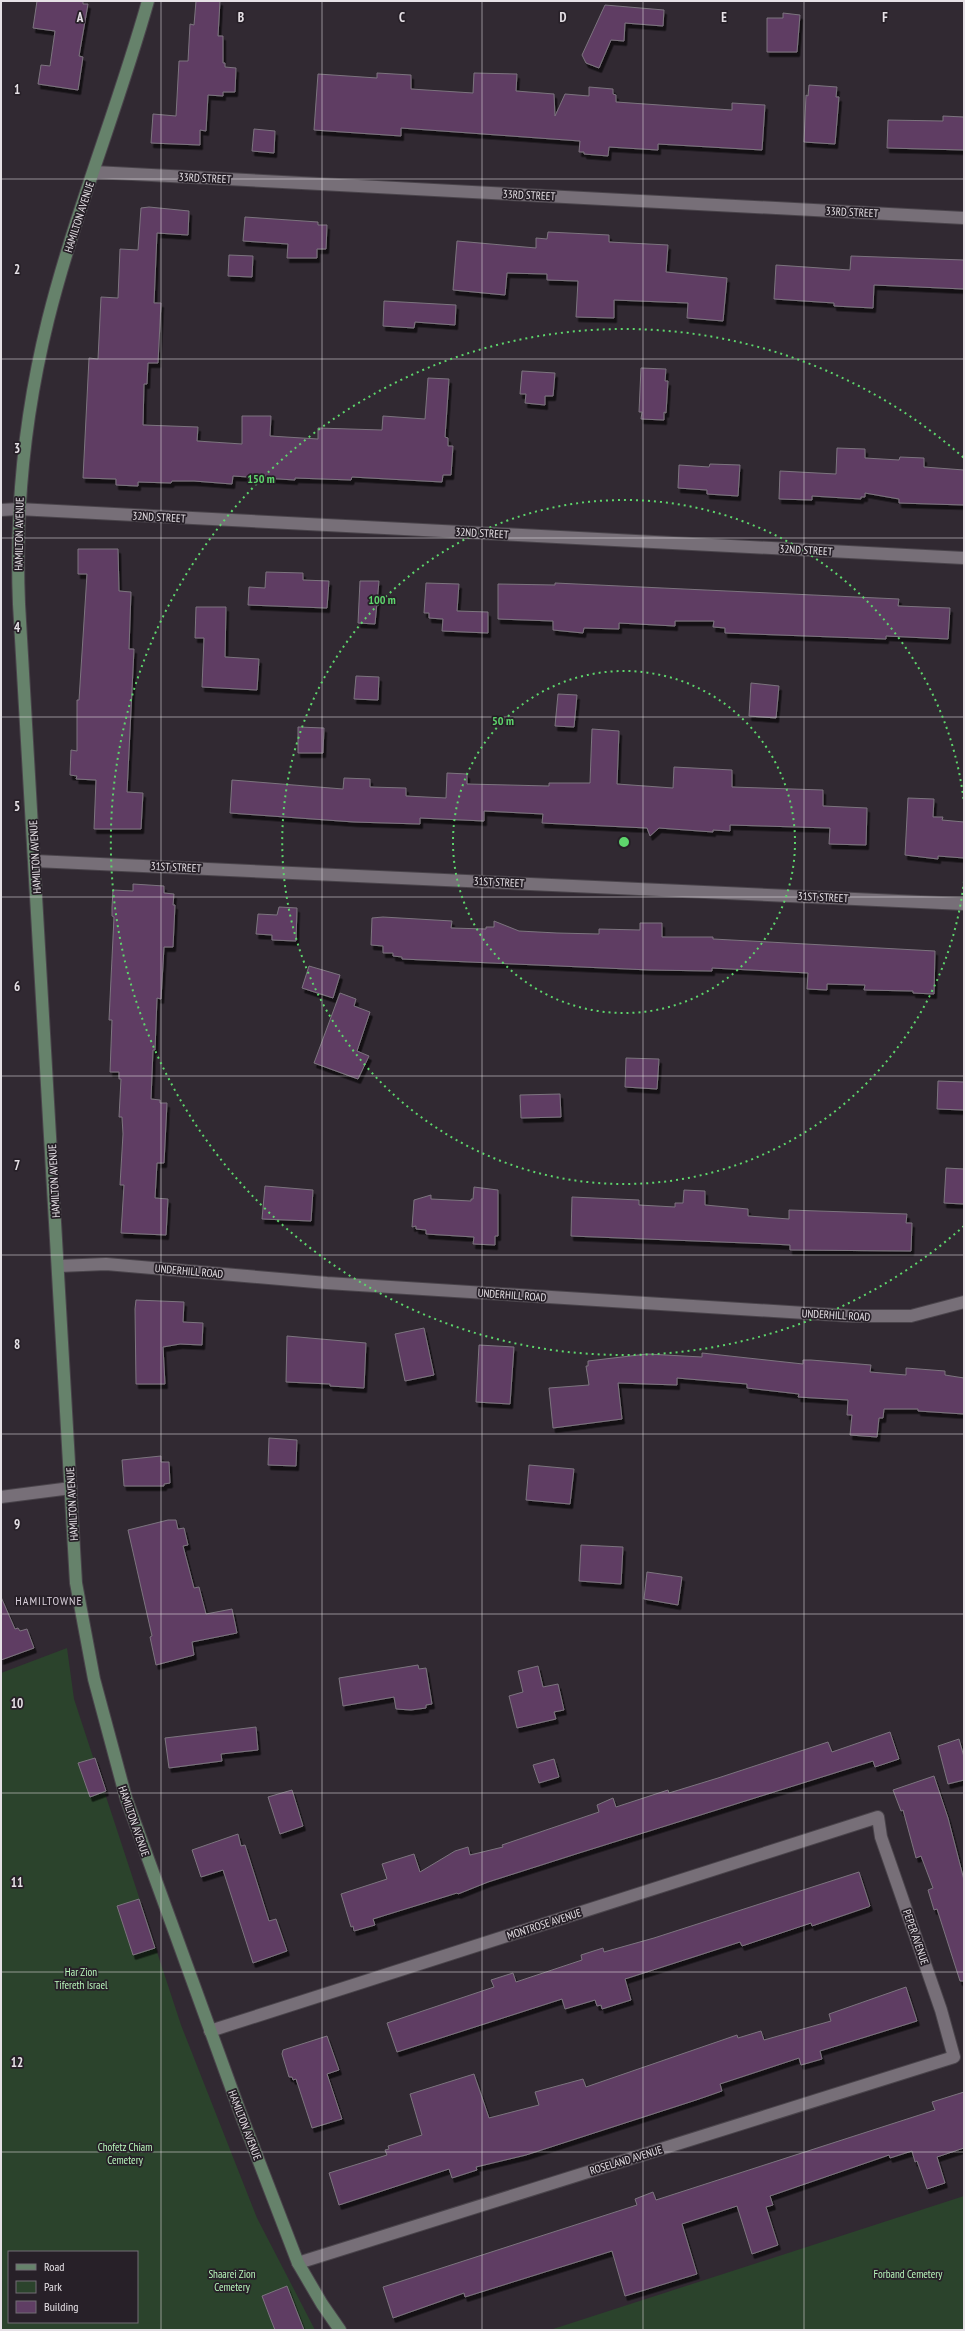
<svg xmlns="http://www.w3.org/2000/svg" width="965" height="2331" font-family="'PT Sans Narrow',sans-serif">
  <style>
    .green { fill: #2b432c; fill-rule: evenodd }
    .building { fill: #5f3e64; stroke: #7c747e; filter: url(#shadow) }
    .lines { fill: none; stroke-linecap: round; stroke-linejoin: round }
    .street-casing { stroke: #4a444b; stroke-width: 14 }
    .secondary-casing { stroke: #4a444b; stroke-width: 14 }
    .street { stroke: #776f78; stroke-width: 12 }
    .secondary { stroke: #66826b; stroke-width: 12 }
    .grid { fill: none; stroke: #e6e1e6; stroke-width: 1; stroke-opacity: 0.55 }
    .ring { fill: none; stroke: #5ed56c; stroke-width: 2; stroke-dasharray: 2 4 }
    .labels { text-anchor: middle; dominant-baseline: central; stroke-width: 3.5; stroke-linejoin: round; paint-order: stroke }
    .street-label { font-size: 11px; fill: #e6e1e6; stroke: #272028 }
    .park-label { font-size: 11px; fill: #b8f7bb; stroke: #272028 }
    .neighbourhood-label { font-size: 12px; letter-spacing: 1px; fill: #d7ced9; stroke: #272028 }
    .grid-label { font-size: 13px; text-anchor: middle; font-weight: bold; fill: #e6e1e6; stroke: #272028; stroke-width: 3.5; stroke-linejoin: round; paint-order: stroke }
    .centre { fill: #5ed56c; stroke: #272028; stroke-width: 2 }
    .ring-label { font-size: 12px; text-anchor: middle; font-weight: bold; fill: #5ed56c; stroke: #272028; stroke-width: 3.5; stroke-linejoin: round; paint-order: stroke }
  </style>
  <defs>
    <filter id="shadow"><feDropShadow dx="2.5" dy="4.5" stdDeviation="0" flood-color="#0009"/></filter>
  </defs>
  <rect width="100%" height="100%" fill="#312932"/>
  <g class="green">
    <path d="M67,1648L74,1699L181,2025L257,2218L315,2330H1V1673ZM9,2252H137V2322H9Z"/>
    <polygon points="964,2196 964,2330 550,2330"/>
  </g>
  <g class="building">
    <polygon points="37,1 83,1 83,4 88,4 79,56 83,57 78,90 38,84 41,65 50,66 55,31 33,28"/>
    <polygon points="196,1 220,1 218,36 223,36 223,63 225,63 225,67 236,68 235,92 223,92 223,96 208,95 206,131 200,130 200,145 151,143 153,114 176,116 179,61 188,61 190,24 194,25"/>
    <polygon points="605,5 664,10 663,26 625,23 624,41 611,40 599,68 586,63 582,55"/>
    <polygon points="783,13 800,15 797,52 767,52 767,18 783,18"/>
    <polygon points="377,73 411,75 411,89 473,93 474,73 517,74 516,91 554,94 555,116 565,94 589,96 589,87 613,89 613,94 616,95 616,102 732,110 732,103 765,105 762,150 658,144 658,150 609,147 608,156 584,154 584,152 579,152 580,141 401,128 401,136 314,130 318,74 377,78"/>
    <polygon points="809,85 837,87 836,97 839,97 835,144 804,142 806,95 808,96"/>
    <polygon points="943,116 964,117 964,150 887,148 888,120 943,121"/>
    <polygon points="254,129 275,131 274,153 252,151"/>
    <polygon points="149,207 189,211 188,235 157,233 154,303 161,303 158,363 148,363 147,384 144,384 143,425 198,427 197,441 242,444 242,416 271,416 270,436 318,439 318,428 382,430 383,416 425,419 428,378 449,379 445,437 448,438 448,446 453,446 451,475 443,475 442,482 352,477 351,480 295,478 295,480 233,476 232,484 194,481 172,481 171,483 138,482 138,486 116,485 116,479 83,478 89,358 98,359 101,297 118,298 120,249 138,250 141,208"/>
    <polygon points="245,217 318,222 318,225 327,225 326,249 317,249 317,258 287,258 288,244 243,241"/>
    <polygon points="548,232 609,235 609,242 668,245 666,272 727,278 723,321 687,318 688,303 614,300 614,318 576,317 578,281 547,280 547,274 507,273 505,295 453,290 457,241 536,248 536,238 547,239"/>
    <polygon points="229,255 253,256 252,277 228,276"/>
    <polygon points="851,256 964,260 964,289 874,285 873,308 834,306 834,303 774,299 776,265 850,270"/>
    <polygon points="384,301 456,305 455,325 415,322 414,328 383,326"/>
    <polygon points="641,368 666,369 665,381 668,381 666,413 664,412 664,420 641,419 642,412 639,412"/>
    <polygon points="522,371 555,373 553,396 545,396 545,405 525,403 526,394 520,394"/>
    <polygon points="837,448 865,449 865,458 899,460 900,457 924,458 924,467 964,470 964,505 899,503 899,499 865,493 865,497 861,497 861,499 812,496 812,500 779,499 780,471 836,474"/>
    <polygon points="710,464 740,465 738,496 707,494 707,490 678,488 679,465 709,467"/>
    <polygon points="78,549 118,549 119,591 131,592 129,649 134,649 127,792 143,793 141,829 94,829 96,780 76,779 77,776 70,775 71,750 77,751 77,700 79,700 87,574 78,574"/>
    <polygon points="266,572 303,573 303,580 329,581 327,608 248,605 249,587 265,588"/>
    <polygon points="360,581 379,581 375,624 358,623"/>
    <polygon points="426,583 459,584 457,611 488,612 488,633 442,631 443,619 429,618 429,613 424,613"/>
    <polygon points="555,583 899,599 898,606 950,608 948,639 886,636 886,639 834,637 725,633 725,628 713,627 714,621 675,621 675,626 619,623 619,629 584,628 583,633 553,630 553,621 498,619 498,584 555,585"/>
    <polygon points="196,607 226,607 225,657 259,659 257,690 202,687 204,638 195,638"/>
    <polygon points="356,676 379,677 378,700 354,699"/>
    <polygon points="751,683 779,686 776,718 749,716"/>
    <polygon points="558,694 577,695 574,727 555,726"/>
    <polygon points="298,727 324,728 323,753 298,753"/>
    <polygon points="592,729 619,731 617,784 673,788 674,767 732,770 732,787 823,790 823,806 867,808 866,845 829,844 830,828 730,825 730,831 713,830 713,832 659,828 650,836 647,828 542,823 543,814 484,811 484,821 420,818 420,824 354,822 230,813 232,780 343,789 344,778 370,779 370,787 406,788 406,796 446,798 447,773 467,774 467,784 549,786 549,783 590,783"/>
    <polygon points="908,798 934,799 933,817 943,817 942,820 964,822 964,858 938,856 938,859 905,855"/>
    <polygon points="133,884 164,886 164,893 174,894 173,905 175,905 173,947 164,947 161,999 157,998 155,1050 153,1050 151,1099 160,1100 160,1103 167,1103 164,1163 157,1163 155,1198 168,1199 166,1235 121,1233 124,1185 120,1185 123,1134 122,1117 119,1117 121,1079 119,1079 119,1072 110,1072 112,1020 109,1020 114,917 112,916 112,907 113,890 133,891"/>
    <polygon points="279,907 297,908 296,941 272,940 272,935 256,934 258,914 277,915"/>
    <polygon points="383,917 452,921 451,928 486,929 486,927 494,927 494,921 519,931 557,933 599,934 599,929 640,930 640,923 662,923 662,937 713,937 713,939 935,951 934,994 913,993 913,991 864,990 865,985 827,984 827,990 807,989 808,973 712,968 712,971 650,970 402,959 402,957 393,956 393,953 383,953 383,946 371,945 372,918"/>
    <polygon points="309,966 340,975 333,998 302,988"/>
    <polygon points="340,993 356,999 354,1006 370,1012 357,1051 369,1056 358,1079 314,1063"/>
    <polygon points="626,1058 659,1059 657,1089 625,1087"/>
    <polygon points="938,1081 964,1082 964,1110 937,1109"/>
    <polygon points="560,1094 561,1117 521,1118 520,1095"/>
    <polygon points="946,1168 964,1169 964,1204 944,1203"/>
    <polygon points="265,1186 313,1190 311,1221 262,1219"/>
    <polygon points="474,1187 498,1190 498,1236 495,1236 495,1245 473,1244 474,1237 426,1234 426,1230 416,1229 416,1226 412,1227 414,1200 431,1195 431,1199 471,1201 471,1199 473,1199"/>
    <polygon points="684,1190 705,1191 705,1205 748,1209 748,1216 789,1219 789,1210 907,1214 906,1223 912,1223 911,1251 790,1250 790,1245 772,1244 571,1236 572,1197 639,1200 639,1205 675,1207 675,1203 683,1203"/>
    <polygon points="136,1300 184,1302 183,1322 203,1323 202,1345 180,1344 163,1347 165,1384 136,1384 135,1309"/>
    <polygon points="424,1328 434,1375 405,1381 395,1334"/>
    <polygon points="287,1336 366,1343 364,1388 330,1386 330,1384 286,1382"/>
    <polygon points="479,1345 514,1347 510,1404 476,1402"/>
    <polygon points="702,1353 803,1364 803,1360 811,1360 871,1365 870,1372 906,1375 906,1368 945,1371 945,1375 964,1378 964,1414 918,1411 918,1409 884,1409 883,1418 879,1418 877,1437 850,1435 852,1415 847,1415 848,1400 798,1397 799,1394 747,1388 747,1384 677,1378 677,1385 618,1383 622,1419 553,1428 549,1388 589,1385 586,1366 588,1366 588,1361 647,1354 702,1357"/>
    <polygon points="269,1438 297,1440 296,1466 268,1465"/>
    <polygon points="161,1456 161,1462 169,1462 170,1483 164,1484 164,1486 124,1486 122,1460"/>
    <polygon points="529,1465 574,1469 570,1504 526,1500"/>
    <polygon points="168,1520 176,1520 178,1529 184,1528 188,1545 183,1546 194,1588 199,1587 206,1614 232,1609 237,1633 192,1642 194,1655 156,1665 150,1637 152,1636 128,1530"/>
    <polygon points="581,1545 623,1547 621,1584 579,1581"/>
    <polygon points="647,1572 682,1577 678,1605 644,1599"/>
    <polygon points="1,1597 15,1629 18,1628 20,1631 27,1629 34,1648 1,1660"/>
    <polygon points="418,1665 419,1669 426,1668 432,1704 426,1705 426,1708 411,1710 396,1709 394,1697 343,1706 339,1678"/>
    <polygon points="538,1666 543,1687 558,1684 564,1710 554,1712 556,1719 517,1728 509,1696 523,1692 518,1671"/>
    <polygon points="256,1727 258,1750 221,1754 222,1761 169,1768 165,1738"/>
    <polygon points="890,1732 899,1759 875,1767 873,1761 579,1853 488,1882 458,1894 457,1893 373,1919 375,1925 354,1931 353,1926 351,1927 341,1894 387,1879 382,1864 414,1854 420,1872 455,1851 468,1847 470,1855 503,1847 502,1845 599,1812 597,1805 613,1798 616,1807 668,1790 669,1793 718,1778 828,1742 832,1752"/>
    <polygon points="959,1739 964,1757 964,1780 948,1784 938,1746"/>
    <polygon points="95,1758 106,1791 90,1797 78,1763"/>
    <polygon points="554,1759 559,1777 539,1783 533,1765"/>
    <polygon points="934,1776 948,1818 964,1880 964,1981 960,1981 937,1909 934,1910 928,1890 933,1888 921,1856 916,1858 903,1810 901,1811 893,1790"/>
    <polygon points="292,1790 303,1826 280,1834 268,1797"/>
    <polygon points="238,1834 241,1846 245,1845 269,1921 276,1919 287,1951 253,1963 223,1870 201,1877 192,1850"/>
    <polygon points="859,1872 870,1906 868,1907 812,1926 811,1923 742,1946 740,1942 625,1979 631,2000 602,2009 601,2005 597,2006 595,2000 565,2009 562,1999 397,2052 387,2023 494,1987 491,1980 513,1973 516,1982 582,1960 581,1955 603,1948 604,1952 654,1938"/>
    <polygon points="139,1899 155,1948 133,1955 117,1906"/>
    <polygon points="906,1987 917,2021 820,2051 822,2059 801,2065 799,2058 720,2084 722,2091 696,2100 526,2155 476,2167 477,2170 452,2178 449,2169 339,2205 329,2173 387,2155 385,2150 389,2149 388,2146 422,2135 410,2094 474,2074 489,2118 539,2105 535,2092 583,2079 586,2087 737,2035 738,2038 761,2031 764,2040 831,2021 829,2014"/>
    <polygon points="327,2036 339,2070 327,2074 342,2119 312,2128 296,2079 293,2080 292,2077 289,2077 282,2054 283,2050"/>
    <polygon points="964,2092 964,2148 937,2157 945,2183 927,2189 917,2161 915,2162 912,2151 890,2158 889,2155 770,2196 773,2205 766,2207 778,2245 752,2254 737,2206 682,2224 697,2274 625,2296 612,2251 465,2297 464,2293 393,2318 383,2287 637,2205 635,2199 653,2192 656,2200 935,2110 932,2102"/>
    <polygon points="287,2286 297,2312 304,2330 275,2330 271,2320 262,2296"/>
  </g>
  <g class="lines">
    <g class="street-casing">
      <g id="street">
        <polyline points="94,172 964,218"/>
        <polyline points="1,510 18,509 964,558"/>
        <polyline points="35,861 964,904"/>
        <polyline points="59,1266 106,1264 327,1283 852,1316 911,1316 964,1302"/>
        <polyline points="1,1497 71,1488"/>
        <polyline points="210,2031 878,1817 881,1837 941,2010 954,2057 298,2263"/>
      </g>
    </g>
    <g class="secondary-casing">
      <path id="secondary" d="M148,1C118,108 75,212 48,320C25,413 15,508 19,604L76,1583L94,1679L126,1798L240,2112L298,2263L322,2304L340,2330"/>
    </g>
    <use href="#street" class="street"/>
    <use href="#secondary" class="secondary"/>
  </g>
  <path class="grid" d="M161,1V2330M322,1V2330M482,1V2330M643,1V2330M804,1V2330M1,179H964M1,359H964M1,538H964M1,717H964M1,897H964M1,1076H964M1,1255H964M1,1434H964M1,1614H964M1,1793H964M1,1972H964M1,2152H964"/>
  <g class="ring">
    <circle cx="624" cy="842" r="171"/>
    <path d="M964 881A342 342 0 1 1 964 803"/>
    <path d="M964 1226A513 513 0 1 1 964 458"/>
  </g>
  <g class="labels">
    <g class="street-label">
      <text transform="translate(205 178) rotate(3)">33RD STREET</text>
      <text transform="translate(529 195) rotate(3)">33RD STREET</text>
      <text transform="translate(852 212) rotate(3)">33RD STREET</text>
      <text transform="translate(79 217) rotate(-72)">HAMILTON AVENUE</text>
      <text transform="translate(159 517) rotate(3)">32ND STREET</text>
      <text transform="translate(482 533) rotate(3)">32ND STREET</text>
      <text transform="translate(19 534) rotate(-89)">HAMILTON AVENUE</text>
      <text transform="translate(806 550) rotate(3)">32ND STREET</text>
      <text transform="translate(35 857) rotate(-93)">HAMILTON AVENUE</text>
      <text transform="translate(176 867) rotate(3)">31ST STREET</text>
      <text transform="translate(499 882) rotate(3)">31ST STREET</text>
      <text transform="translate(823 897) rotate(3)">31ST STREET</text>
      <text transform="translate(54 1181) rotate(-93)">HAMILTON AVENUE</text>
      <text transform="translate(189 1271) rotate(5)">UNDERHILL ROAD</text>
      <text transform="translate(512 1295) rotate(4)">UNDERHILL ROAD</text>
      <text transform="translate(836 1315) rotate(3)">UNDERHILL ROAD</text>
      <text transform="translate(72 1504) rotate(-93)">HAMILTON AVENUE</text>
      <text transform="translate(134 1821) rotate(71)">HAMILTON AVENUE</text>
      <text transform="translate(544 1924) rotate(-18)">MONTROSE AVENUE</text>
      <text transform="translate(916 1937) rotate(71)">PEPER AVENUE</text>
      <text transform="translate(245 2125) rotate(69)">HAMILTON AVENUE</text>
      <text transform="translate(626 2160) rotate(-17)">ROSELAND AVENUE</text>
    </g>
    <g class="park-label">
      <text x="81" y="1972">Har Zion<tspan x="81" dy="13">Tifereth Israel</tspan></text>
      <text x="125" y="2147">Chofetz Chiam<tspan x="125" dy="13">Cemetery</tspan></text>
      <text x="232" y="2274">Shaarei Zion<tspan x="232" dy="13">Cemetery</tspan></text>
      <text x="908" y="2274">Forband Cemetery</text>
    </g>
    <g class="neighbourhood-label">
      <text x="49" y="1600">HAMILTOWNE</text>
    </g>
  </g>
  <g class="grid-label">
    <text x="80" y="22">A</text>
    <text x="241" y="22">B</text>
    <text x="402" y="22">C</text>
    <text x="563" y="22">D</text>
    <text x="724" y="22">E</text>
    <text x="885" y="22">F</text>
    <text x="17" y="94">1</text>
    <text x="17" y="274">2</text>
    <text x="17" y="453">3</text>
    <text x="17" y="632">4</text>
    <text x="17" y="811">5</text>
    <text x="17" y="991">6</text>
    <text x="17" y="1170">7</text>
    <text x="17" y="1349">8</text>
    <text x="17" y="1529">9</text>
    <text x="17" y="1708">10</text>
    <text x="17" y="1887">11</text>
    <text x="17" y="2067">12</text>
  </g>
  <circle cx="624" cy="842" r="6" class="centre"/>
  <g class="ring-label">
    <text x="261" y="483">150 m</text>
    <text x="382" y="604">100 m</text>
    <text x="503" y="725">50 m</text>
  </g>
  <rect width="965" height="2331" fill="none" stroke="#e6e1e6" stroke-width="4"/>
  <rect x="8" y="2251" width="130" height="72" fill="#272028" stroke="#736d74"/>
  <rect x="16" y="2264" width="20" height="6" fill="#66826b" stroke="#736d74"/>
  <text x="44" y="2271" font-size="12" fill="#e6e1e6">Road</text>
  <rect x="16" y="2281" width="20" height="12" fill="#2b432c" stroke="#736d74"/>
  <text x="44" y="2291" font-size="12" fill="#e6e1e6">Park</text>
  <rect x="16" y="2301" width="20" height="12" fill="#5f3e64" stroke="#736d74"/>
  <text x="44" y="2311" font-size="12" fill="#e6e1e6">Building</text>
</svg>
